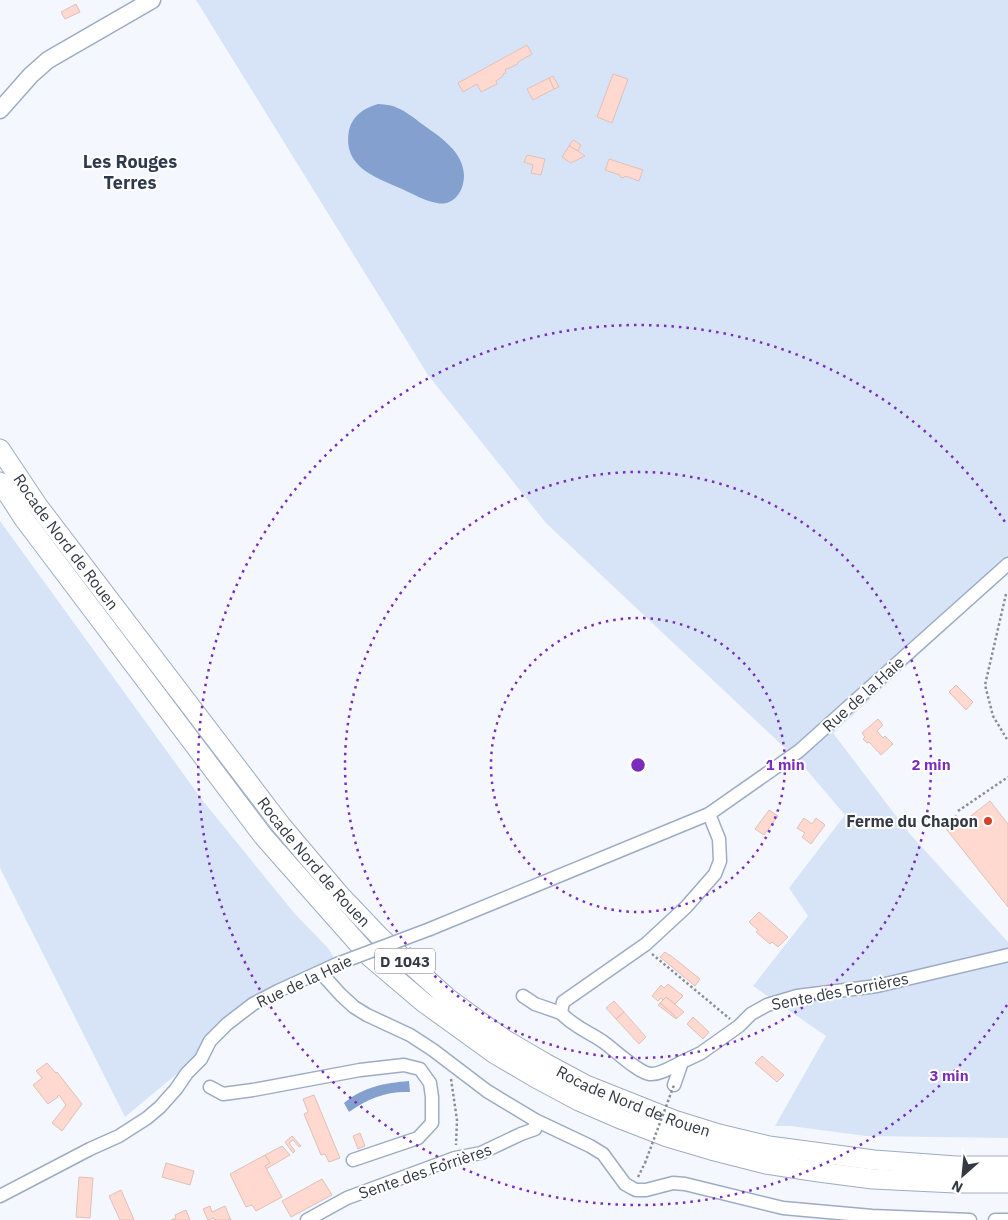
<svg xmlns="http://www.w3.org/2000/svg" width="1008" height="1220" font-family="'IBM Plex Sans',sans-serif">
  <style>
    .green { fill: #d7e4f7 }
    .water { fill: #83a0cf }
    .building { fill: #ffd8cf; stroke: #e1c0b8 }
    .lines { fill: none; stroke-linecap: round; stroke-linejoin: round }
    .minor-casing { stroke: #9cacc4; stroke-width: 15 }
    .major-casing { stroke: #9cacc4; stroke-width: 19 }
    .highway-casing { stroke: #9cacc4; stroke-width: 21 }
    .path { stroke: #8a8f97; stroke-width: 2.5; stroke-dasharray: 2.5 2.5; stroke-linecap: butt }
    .minor { stroke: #fff; stroke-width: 12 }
    .major { stroke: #fff; stroke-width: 16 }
    .highway { stroke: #fff; stroke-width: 19 }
    .minor-bridge-casing { stroke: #9cacc4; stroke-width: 15; stroke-linecap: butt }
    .path-bridge { stroke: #8a8f97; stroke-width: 2.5; stroke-dasharray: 2.5 2.5; stroke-linecap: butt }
    .minor-bridge { stroke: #fff; stroke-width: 12 }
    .ring { fill: none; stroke: #7b2cbf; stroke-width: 2.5; stroke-dasharray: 2.5 5 }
    .poi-dot { fill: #d1452c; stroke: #fff; stroke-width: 2 }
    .labels { text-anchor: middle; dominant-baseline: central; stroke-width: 4; stroke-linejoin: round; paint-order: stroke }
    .shield { fill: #fff; stroke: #70757c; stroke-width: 1 }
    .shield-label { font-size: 15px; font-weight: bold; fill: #333a44 }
    .street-label { font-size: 16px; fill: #333a44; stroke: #fff }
    .poi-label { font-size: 16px; font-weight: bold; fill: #333a44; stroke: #fff; text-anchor: end }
    .neighbourhood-label { font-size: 18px; font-weight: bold; fill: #2e3b4f; stroke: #fff }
    .centre { fill: #7b2cbf; stroke: #fff; stroke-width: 2.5 }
    .ring-label { font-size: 15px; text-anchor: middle; font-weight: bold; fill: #7b2cbf; stroke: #fff; stroke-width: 4; stroke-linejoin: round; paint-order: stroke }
  </style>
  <rect width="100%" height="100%" fill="#f4f7fd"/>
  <g class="green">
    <polygon points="196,0 1008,0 1008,573 833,733 909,833 1008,942 1008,1138 866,1136 790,1126 775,1126 826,1036 753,986 808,916 789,888 845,815 800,762 546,523 428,375"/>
    <polygon points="0,521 203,801 295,914 328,948 340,967 262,1003 125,1117 0,868"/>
  </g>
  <g class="water">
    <path d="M378,104C383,104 389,105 393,106C404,110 413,117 422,124C440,137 463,151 464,175C464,182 462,191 457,196C452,202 445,205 437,203C425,201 413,194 402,189C375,177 342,167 349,130C353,115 364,108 378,104Z"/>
    <path d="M409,1081L410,1092C387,1091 368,1098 349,1112L344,1103C363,1087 385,1083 409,1081Z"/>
  </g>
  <g class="building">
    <polygon points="76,4 80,12 65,19 61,12"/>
    <polygon points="527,45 532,54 518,62 518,64 505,70 506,73 503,74 503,76 496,81 497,84 481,92 477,84 463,92 458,83"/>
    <polygon points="613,74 628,79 612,123 597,117"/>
    <polygon points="553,76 559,87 554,89 549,78"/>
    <polygon points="549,78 554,89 533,100 527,89"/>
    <polygon points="573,140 581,145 578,151 569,146"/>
    <polygon points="569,146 578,151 585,156 571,163 562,157"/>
    <polygon points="527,155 545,159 541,175 531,173 533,165 524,162"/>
    <polygon points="609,159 643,170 639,181 625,176 623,178 620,177 620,175 605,170"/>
    <polygon points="956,685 973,702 966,710 949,692"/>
    <polygon points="878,719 883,725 877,731 883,738 885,736 893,744 881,755 869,742 867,743 863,739 865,737 862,733"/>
    <polygon points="990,801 1008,824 1008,907 943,825 956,815 962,823"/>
    <polygon points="769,810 778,816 764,835 755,829"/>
    <polygon points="804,818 812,824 816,818 825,825 811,844 802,837 805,833 797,828"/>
    <polygon points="759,912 788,937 778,947 772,942 770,944 756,932 758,930 749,922"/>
    <polygon points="665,952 669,955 670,955 700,979 695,986 660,957"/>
    <polygon points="668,984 683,996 675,1004 666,997 663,1000 661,998 658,1001 652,996 661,985 664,988"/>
    <polygon points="666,997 684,1012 677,1018 660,1003"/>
    <polygon points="614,1001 624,1012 616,1019 606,1008"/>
    <polygon points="660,1003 677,1018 676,1019 658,1005"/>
    <polygon points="624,1012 646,1037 639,1044 616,1019"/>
    <polygon points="693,1017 709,1032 703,1039 687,1024"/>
    <polygon points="762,1056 784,1075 777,1082 755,1063"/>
    <polygon points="47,1063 56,1073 57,1072 82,1104 62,1131 52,1123 66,1105 59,1095 57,1097 58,1097 48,1104 33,1085 42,1078 36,1071"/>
    <polygon points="314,1095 340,1158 329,1162 325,1154 321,1155 304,1114 308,1112 303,1099"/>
    <polygon points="360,1133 365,1146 358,1149 353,1136"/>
    <polygon points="292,1136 301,1146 299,1147 293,1140 289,1143 295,1151 293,1153 285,1142"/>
    <polygon points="282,1146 290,1155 266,1169 265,1166 270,1163 265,1155"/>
    <polygon points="265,1155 270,1163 265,1166 282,1197 256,1211 252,1205 246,1207 230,1174"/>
    <polygon points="166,1163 194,1171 190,1185 162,1177"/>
    <polygon points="79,1177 93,1178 90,1218 76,1217"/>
    <polygon points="322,1179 332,1195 291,1217 282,1201"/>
    <polygon points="121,1190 132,1215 134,1220 120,1220 109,1196"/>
    <polygon points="210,1206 212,1212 225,1206 231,1220 215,1220 214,1218 208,1220 203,1209"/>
    <polygon points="186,1210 190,1220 171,1220 176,1218 175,1215"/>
  </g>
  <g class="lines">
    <g class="minor-casing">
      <g id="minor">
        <polyline points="430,929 709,814 799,751 1008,564"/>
        <polyline points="321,973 341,995 354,1007 367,1015 410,1035 433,1050 487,1091 535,1120 590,1146 603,1154 625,1184 632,1188 636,1190 646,1190 673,1183 685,1184 783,1208 872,1216 970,1220"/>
        <polyline points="523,996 535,1004 561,1013"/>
        <path d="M682,1062C673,1066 660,1075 650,1074C637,1072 614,1049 602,1041C587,1031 574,1027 561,1013L563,1002L646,944L686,907L715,874L720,861L719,839L709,814"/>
        <polyline points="674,1085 682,1062 701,1053 739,1026 751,1014 767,1005 797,996 877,986 1008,955"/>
        <polyline points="210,1087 223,1094 253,1090 360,1070 404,1065 420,1069 430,1083 432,1097 432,1123 418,1138 353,1160"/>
        <polyline points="0,1196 90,1149 119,1136 147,1118 160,1107 176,1089 187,1073 201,1059 210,1041 227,1024 253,1004 278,991 337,964"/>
        <polyline points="307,1220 347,1198 455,1158 481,1153 521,1134 535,1129 535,1120"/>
        <polyline points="995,1220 1008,1220"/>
      </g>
    </g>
    <g class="major-casing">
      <polyline id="major" points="0,110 31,75 48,60 152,0"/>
    </g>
    <g class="highway-casing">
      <g id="highway">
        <path id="s1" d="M0,449L38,506L281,825L340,895L380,937L449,999L504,1039L545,1063L586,1085L674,1120L719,1134L769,1146L874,1160L956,1166H1008"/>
        <polyline points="0,482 24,519 263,836 370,957 423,1002 495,1054 536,1078 579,1101 623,1120 667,1137 711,1150 766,1164 819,1172 873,1179 955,1183 1008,1183"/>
      </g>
    </g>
    <g class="path">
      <polyline points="1006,594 985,685 993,716 1008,741"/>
      <polyline points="958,811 1008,777"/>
      <polyline points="652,954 730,1019"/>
      <polyline points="451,1079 457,1120 456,1145"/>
      <polyline points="638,1177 645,1163"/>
    </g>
    <use href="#minor" class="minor"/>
    <use href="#major" class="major"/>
    <use href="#highway" class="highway"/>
    <g class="minor-bridge-casing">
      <polyline id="minor-bridge" points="337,964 430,929"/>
    </g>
    <polyline class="path-bridge" points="645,1163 674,1085"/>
    <use href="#minor-bridge" class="minor-bridge"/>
  </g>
  <g class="ring">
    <circle cx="638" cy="765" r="147"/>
    <circle cx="638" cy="765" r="293"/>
    <path d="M1007 1005A440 440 0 1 1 1007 525"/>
  </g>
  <circle class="poi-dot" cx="988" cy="821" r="5"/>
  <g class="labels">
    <rect class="shield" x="375" y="948.5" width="60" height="25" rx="4"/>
    <g class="shield-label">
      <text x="405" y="961">D 1043</text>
    </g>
    <g class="street-label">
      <text stroke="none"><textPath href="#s1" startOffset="114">Rocade Nord de Rouen</textPath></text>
      <text transform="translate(863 694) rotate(-42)">Rue de la Haie</text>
      <text stroke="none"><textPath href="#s1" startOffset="519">Rocade Nord de Rouen</textPath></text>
      <text transform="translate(304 981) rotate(-25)">Rue de la Haie</text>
      <text transform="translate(840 991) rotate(-11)">Sente des Forrières</text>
      <text stroke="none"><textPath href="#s1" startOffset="924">Rocade Nord de Rouen</textPath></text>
      <text transform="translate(425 1171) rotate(-19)">Sente des Forrières</text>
    </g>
    <g class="poi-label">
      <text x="978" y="821">Ferme du Chapon</text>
    </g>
    <g class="neighbourhood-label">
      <text x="130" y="161">Les Rouges<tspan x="130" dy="21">Terres</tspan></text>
    </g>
  </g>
  <circle cx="638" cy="765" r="8" class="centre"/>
  <g class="ring-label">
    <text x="785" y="770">1 min</text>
    <text x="931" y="770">2 min</text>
    <text x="949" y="1081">3 min</text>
  </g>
  <g transform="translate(963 1175) rotate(207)" stroke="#ffffff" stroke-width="4" paint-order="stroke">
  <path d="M0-4L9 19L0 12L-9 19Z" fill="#333a44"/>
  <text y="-8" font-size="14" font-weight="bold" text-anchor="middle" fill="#333a44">N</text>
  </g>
</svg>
